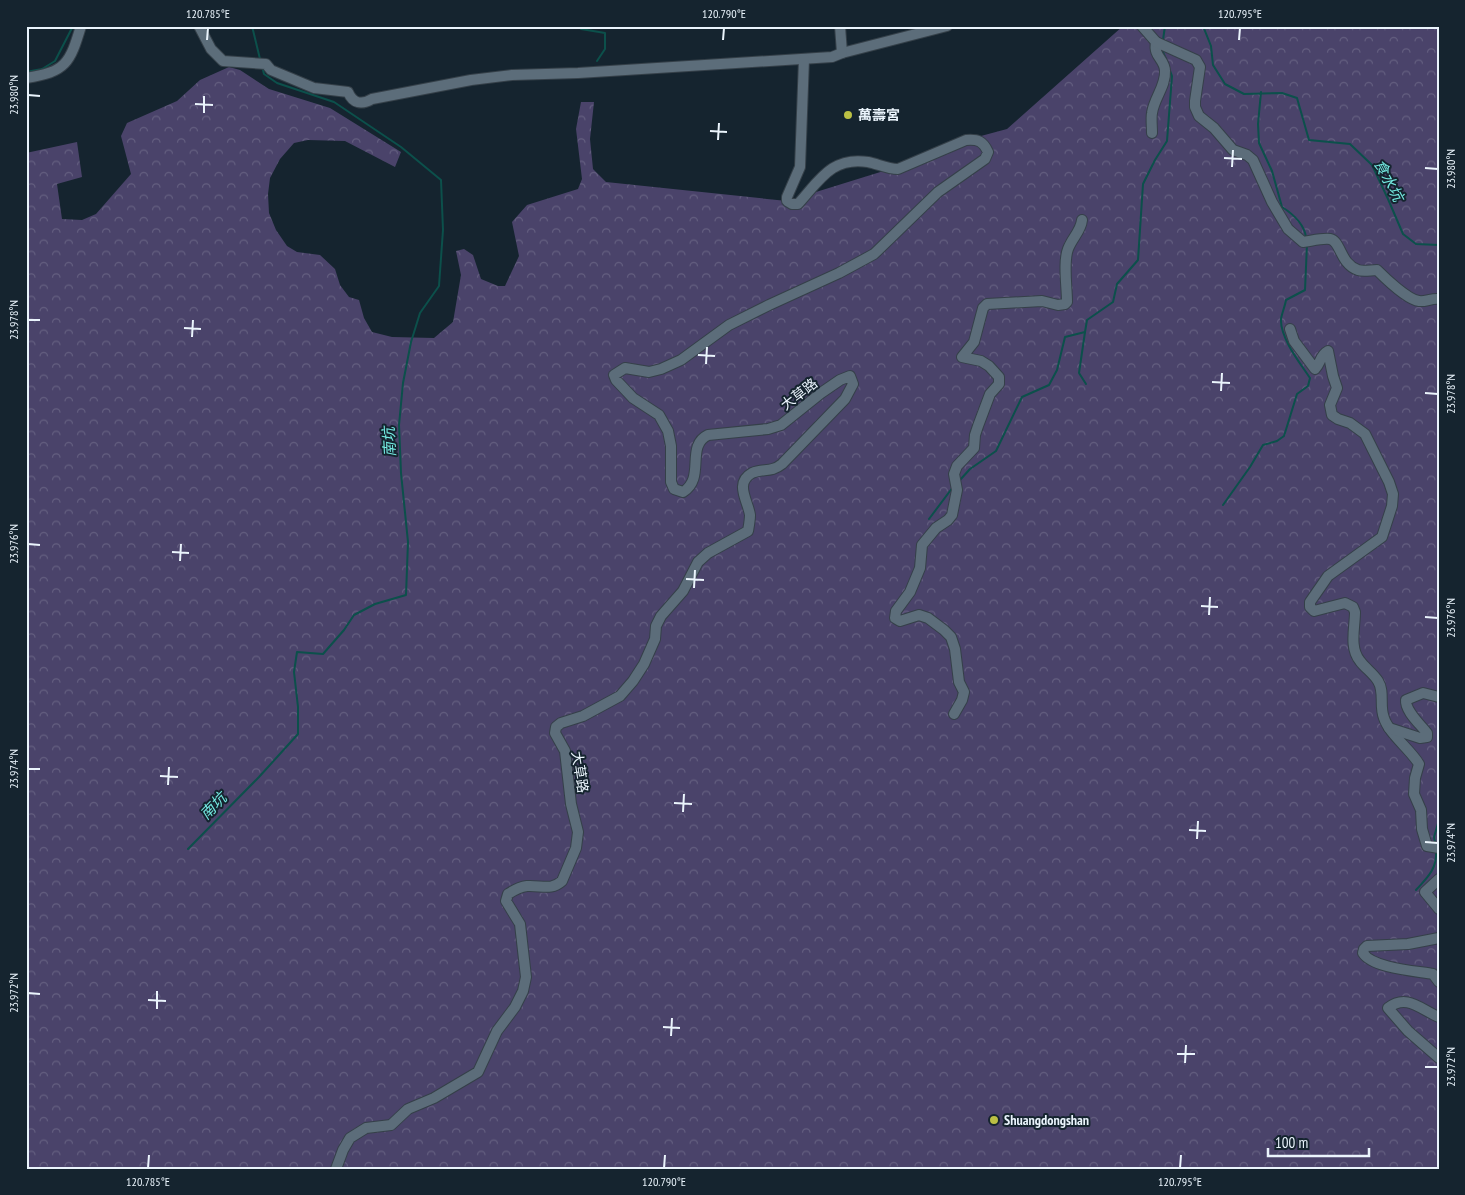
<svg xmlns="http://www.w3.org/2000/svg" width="1465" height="1195" font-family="'PT Sans Narrow','Noto Sans TC',sans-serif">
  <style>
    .forest { fill: url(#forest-crowns) }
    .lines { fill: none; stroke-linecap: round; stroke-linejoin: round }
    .stream { stroke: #0c504b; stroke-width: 2 }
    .minor-casing { stroke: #354049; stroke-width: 12 }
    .minor { stroke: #5c6d7a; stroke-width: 10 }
    .ticks { fill: none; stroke: #eaf4fc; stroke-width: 2 }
    .poi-dot { fill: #bbc044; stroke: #15242f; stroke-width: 2 }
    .labels { text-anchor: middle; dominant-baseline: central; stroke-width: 4; stroke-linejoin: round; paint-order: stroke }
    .poi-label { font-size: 14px; font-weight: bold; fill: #eaf4fc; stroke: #15242f; text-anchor: start }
    .street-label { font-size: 14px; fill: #eaf4fc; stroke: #15242f }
    .water-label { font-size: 15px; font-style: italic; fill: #74ebe2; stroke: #15242f }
    .neatline { fill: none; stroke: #eaf4fc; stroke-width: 2 }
    .ticks-label { font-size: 12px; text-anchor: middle; fill: #eaf4fc }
  </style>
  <defs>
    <pattern id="forest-crowns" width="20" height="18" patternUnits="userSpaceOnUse" patternTransform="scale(1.25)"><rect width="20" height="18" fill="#4a436a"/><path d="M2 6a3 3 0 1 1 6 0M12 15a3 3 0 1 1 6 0" fill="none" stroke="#645f80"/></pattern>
  </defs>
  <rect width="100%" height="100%" fill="#15242f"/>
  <polygon class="forest" points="1123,26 1439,26 1439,1169 26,1169 26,153 77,142 82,177 57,184 62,219 82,220 96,214 131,174 121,136 127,123 177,101 200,80 229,67 240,70 269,89 330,108 401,152 395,167 345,141 308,140 294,143 280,159 270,178 268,194 269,213 276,230 287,246 297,252 320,255 335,269 340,285 349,297 359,300 364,318 372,332 392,337 434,338 453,322 461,275 456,251 464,249 473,255 481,279 498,286 505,286 519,256 512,222 527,205 578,189 582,179 576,129 581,102 594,102 590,139 593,169 606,182 787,201 890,169 966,140 1007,129"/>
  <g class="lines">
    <g class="stream">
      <polyline points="252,26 260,59"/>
      <polyline points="580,26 581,29 605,33 605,49 597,61"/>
      <polyline points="1203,26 1211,46 1213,65 1225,84 1244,94 1282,93 1297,98 1309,140 1350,144 1372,165 1388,199 1403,234 1416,244 1439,245"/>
      <polyline points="1163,40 1165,26"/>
      <polyline points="1162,48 1162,50 1166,59"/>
      <polyline points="26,72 42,69 55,61 73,26"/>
      <path d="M1261,92L1258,124L1259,143L1272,171L1282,207C1293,214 1304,224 1306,237"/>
      <polyline points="1085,332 1079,373 1086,384"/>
      <polyline points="960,480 970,469 996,451 1022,397 1049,385 1057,370 1065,337 1085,332 1087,320 1113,302 1117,284 1138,260 1143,184 1155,160 1167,141 1172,76 1169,68"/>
      <path d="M1223,505L1250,467L1263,445L1277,441L1284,436L1297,394L1308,386L1310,378C1300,363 1280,338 1281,319C1282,313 1285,306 1286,300L1305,290L1307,244"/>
      <polyline points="929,519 953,487"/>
      <polyline points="1435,842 1434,837 1439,820"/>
      <polyline points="188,849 259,777 298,734 298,707 294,672 297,652 323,654 344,630 354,615 375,604 406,595 408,542 401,473 399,425 403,383 411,342 420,313 439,286 443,230 441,180 401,147 334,102 277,83 264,74 262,66"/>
      <path d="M1416,890C1427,878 1437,869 1436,852"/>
    </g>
    <g class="minor-casing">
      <g id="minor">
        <path d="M199,26L211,49L223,61L266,64L271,70L314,88L348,92C353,104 362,105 372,99L471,80L512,75L578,73L832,57L842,53L947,26"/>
        <polyline points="840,26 842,53"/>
        <path d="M1142,26L1156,42C1153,57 1165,59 1165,71C1166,86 1154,98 1152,113C1151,119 1152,126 1152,133"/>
        <path d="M1156,42L1196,60L1200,67L1195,101V107L1199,116L1214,128L1233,150L1247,155L1253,160L1272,202L1288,229L1303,242C1311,241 1322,238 1330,239C1341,241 1340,264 1358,270C1363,272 1371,270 1377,270C1385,278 1408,300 1419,301C1425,302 1432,298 1439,299"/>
        <path d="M26,78C66,72 70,63 81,26"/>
        <path d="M1290,329L1294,341L1315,369C1321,363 1320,355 1328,351L1333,376L1337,388L1330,405L1332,415L1338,419L1350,423L1365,434L1389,482L1393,494L1392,506L1382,537L1328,576L1310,602V607L1314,611L1345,603L1353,607L1355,612C1355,627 1349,648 1360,661C1365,668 1373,673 1378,681C1385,692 1379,706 1384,718C1389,734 1410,749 1419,764L1415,778L1414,794L1421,810L1422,829L1427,846L1439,848"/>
        <path d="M954,714L962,700L964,692L959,682L955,649L951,637L944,630L928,618L919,615L900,621L895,618L896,611L910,592L920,568L922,545L936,528L948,520L952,515L957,490L954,474L957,466L974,448L975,435L978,426L990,394L999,384V377L989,366L981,361L962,357L974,342L983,308L987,304L1042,301L1058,305L1065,304L1067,302C1067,287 1063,262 1068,249C1072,238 1081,231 1082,220"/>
        <path d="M1389,728L1420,738L1427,737V733C1420,724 1405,711 1406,700L1423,693L1439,697"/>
        <polyline points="1439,879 1425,892 1439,909"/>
        <path d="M1439,938L1408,944L1367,946L1364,949L1363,953C1372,968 1416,971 1433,974L1439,982"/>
        <path d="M1439,1017C1421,1010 1407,993 1388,1008L1408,1031L1439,1058"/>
        <path d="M336,1169L343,1150L350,1138L366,1128L391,1125L408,1109L434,1098L478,1072L497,1031L515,1007L523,991L526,977L520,924L506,901L508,894C514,890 519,887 527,886C541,885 551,891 562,881L576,848L578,832L571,804L565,751L555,733L556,727L561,723L583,716L620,696L633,681L644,664L655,639L656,626L661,616L683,591L698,562L708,553L748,531C749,525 750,520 750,515C748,501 734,483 752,473C763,468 771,473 782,464L845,399L853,384L850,376L840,380L821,393L781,425L768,429L708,435C685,446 706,478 683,492L674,489L671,482V446L668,431L659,415L633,398L616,380L614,375L625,368L649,372L661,369L681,360L729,325L769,305L839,273L874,254L938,192L985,159L988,152C983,141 978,139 966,140L898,169C887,169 878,164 868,162C832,156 819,181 798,204H792L787,201V197L800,167L804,59"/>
      </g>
    </g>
    <use href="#minor" class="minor"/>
  </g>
  <path class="ticks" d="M207,40L208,28M723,40L724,28M1239,40L1240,28M28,95L40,96M195,104L213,105M204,113V96M710,131L727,132M718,140L719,123M1224,158L1242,159M1232,167L1233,150M1425,168L1438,169M28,320H40M184,328L201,329M192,337L193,320M698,355L715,356M706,364L707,347M1212,382L1230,383M1221,391L1222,373M1425,393L1438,394M28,544L40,545M172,552L189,553M180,561L181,544M686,579L704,580M694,588L695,570M1201,606L1218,607M1209,615L1210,597M1425,617L1438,618M28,769H40M160,776L178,777M168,785L169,767M674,803L692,804M683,812L684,794M1189,830L1206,831M1197,839L1198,821M1425,842L1438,843M28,993L40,994M148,1000L166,1001M157,1009V991M663,1027L680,1028M671,1036L672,1018M1177,1054H1195M1185,1063L1186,1045M1425,1067H1438M148,1168L149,1155M664,1168L665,1155M1180,1168L1181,1155"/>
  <g class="poi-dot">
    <circle cx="848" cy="115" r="5"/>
    <circle cx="994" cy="1120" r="5"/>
  </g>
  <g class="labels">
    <g class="poi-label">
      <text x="858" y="115">萬壽宮</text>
      <text x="1004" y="1120">Shuangdongshan</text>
    </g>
    <g class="street-label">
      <text transform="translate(799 394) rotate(-38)">大草路</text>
      <text transform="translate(580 772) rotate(81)">大草路</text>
    </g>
    <g class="water-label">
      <text transform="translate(1389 180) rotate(62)">食水坑</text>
      <text transform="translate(389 442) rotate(-93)">南坑</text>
      <text transform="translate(213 806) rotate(-46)">南坑</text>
    </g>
  </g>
  <rect width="1465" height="1195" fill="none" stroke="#15242f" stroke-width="55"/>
  <path d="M1268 1148v8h101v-8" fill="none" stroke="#eaf4fc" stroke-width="2.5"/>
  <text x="1275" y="1148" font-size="15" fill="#eaf4fc" stroke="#15242f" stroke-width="4" paint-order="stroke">100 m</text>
  <rect x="28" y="28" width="1410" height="1140" class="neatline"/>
  <g class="ticks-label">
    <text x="208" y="18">120.785°E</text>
    <text x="724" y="18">120.790°E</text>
    <text x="1240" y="18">120.795°E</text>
    <text transform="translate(14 95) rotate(-90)" y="4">23.980°N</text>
    <text transform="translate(1451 169) rotate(-90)" y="4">23.980°N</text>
    <text transform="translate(14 320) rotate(-90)" y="4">23.978°N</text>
    <text transform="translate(1451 394) rotate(-90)" y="4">23.978°N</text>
    <text transform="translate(14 544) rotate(-90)" y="4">23.976°N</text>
    <text transform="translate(1451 618) rotate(-90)" y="4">23.976°N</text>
    <text transform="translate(14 769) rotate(-90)" y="4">23.974°N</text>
    <text transform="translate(1451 843) rotate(-90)" y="4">23.974°N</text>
    <text transform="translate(14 993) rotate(-90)" y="4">23.972°N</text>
    <text transform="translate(1451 1067) rotate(-90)" y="4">23.972°N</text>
    <text x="148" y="1186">120.785°E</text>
    <text x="664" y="1186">120.790°E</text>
    <text x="1180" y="1186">120.795°E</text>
  </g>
</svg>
